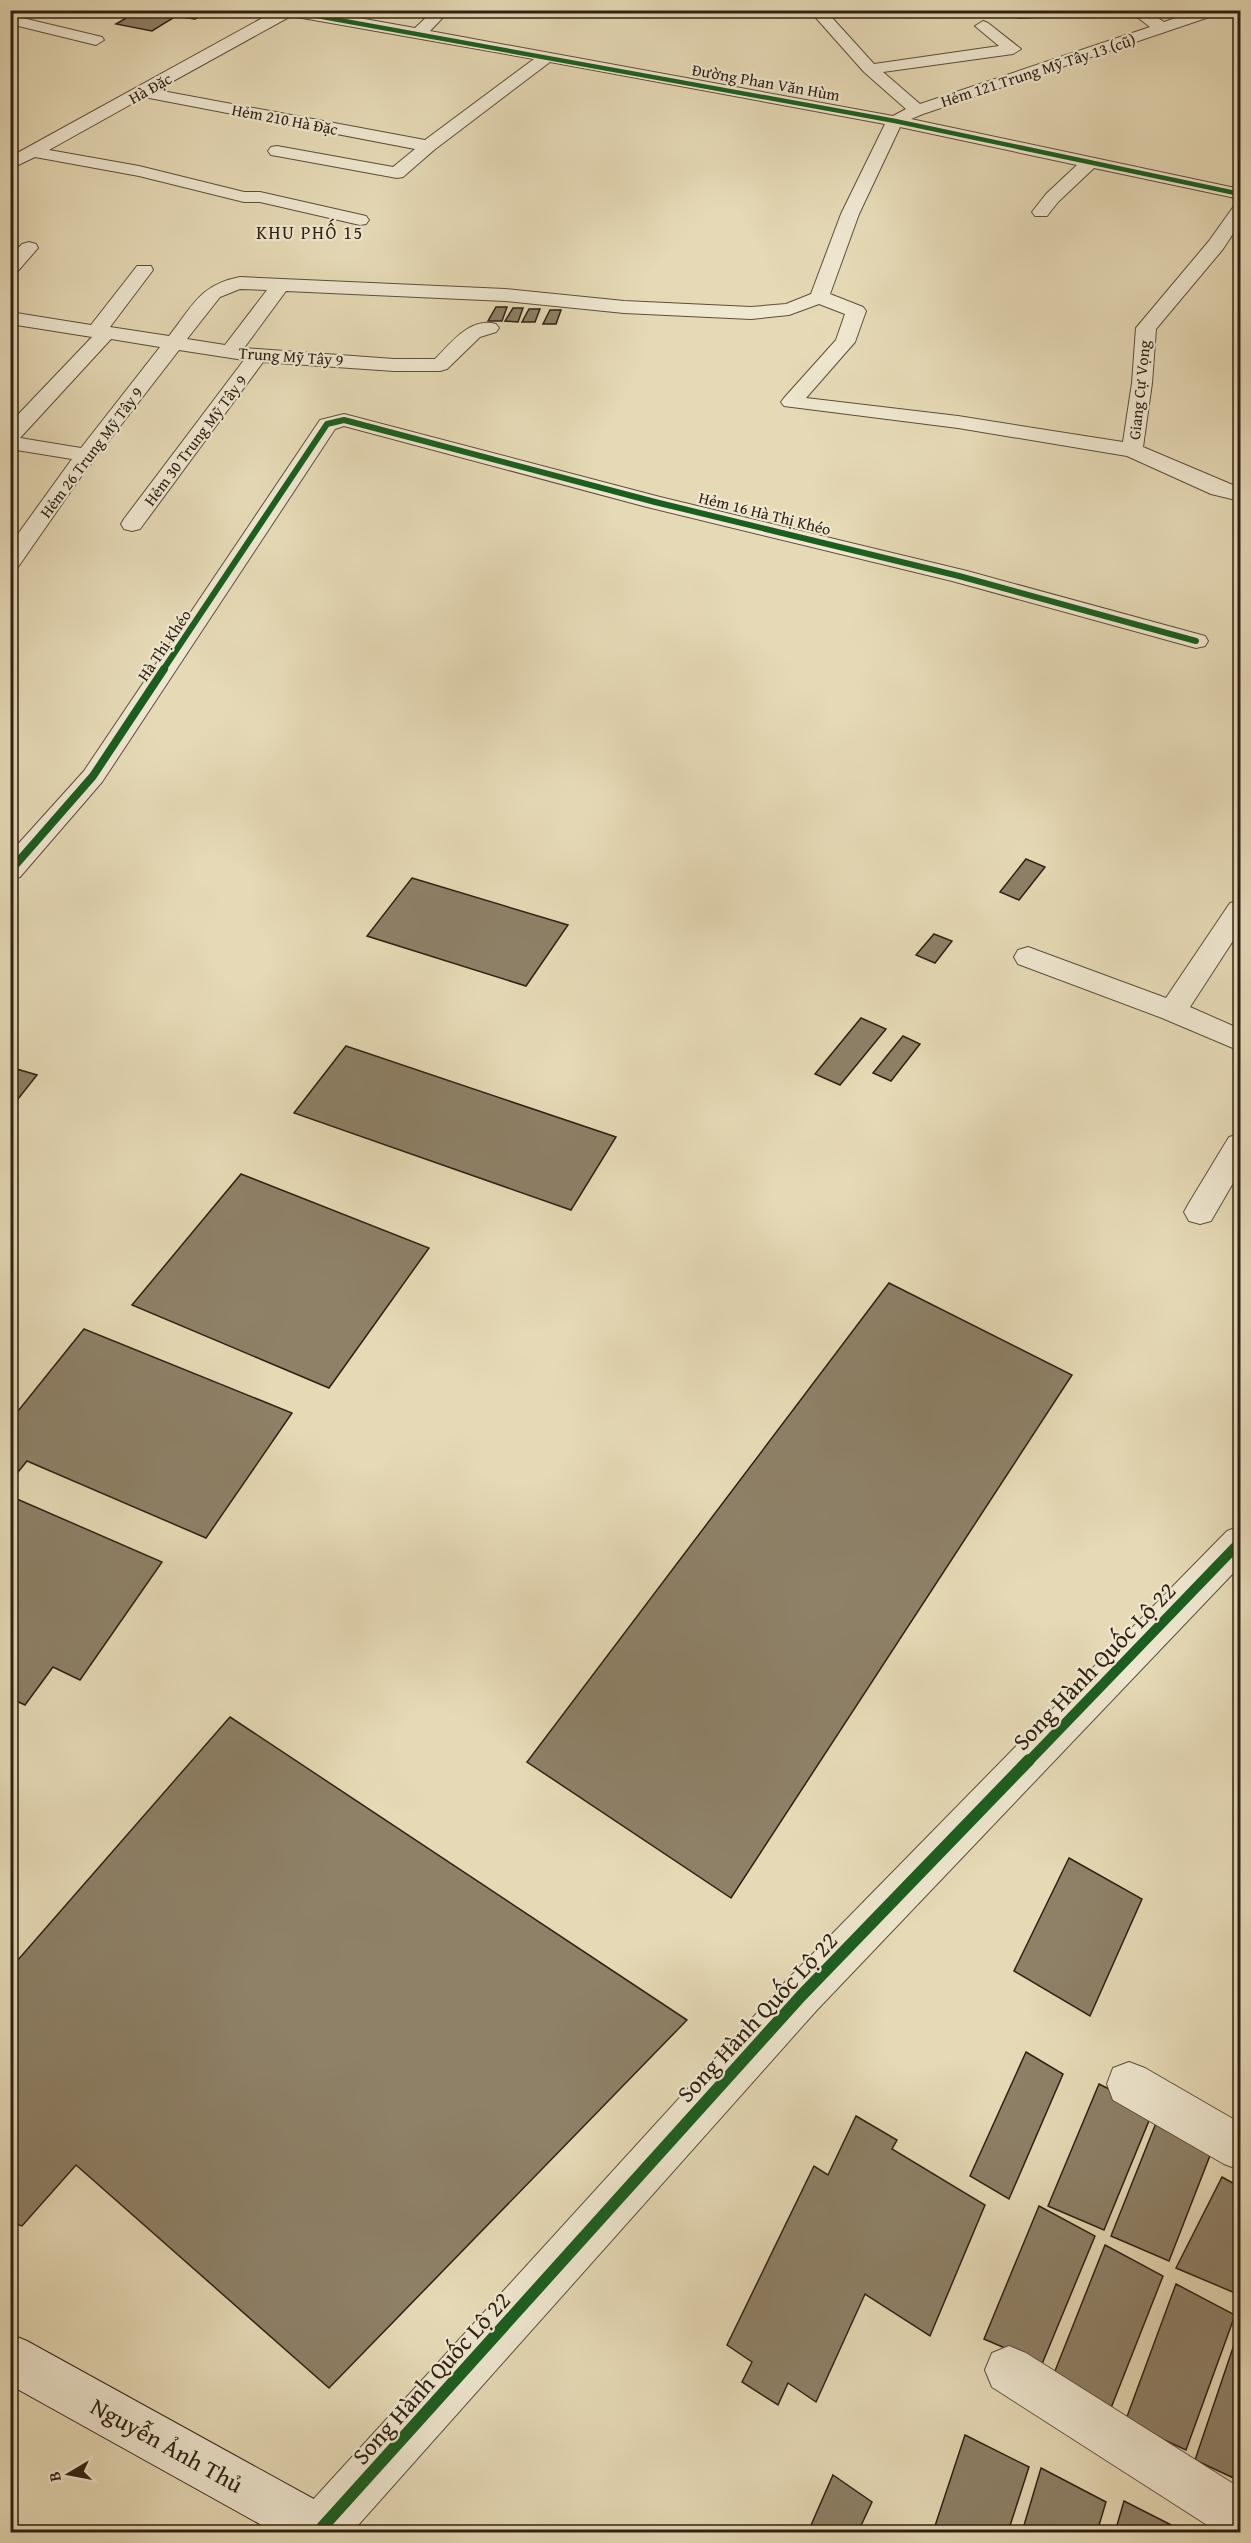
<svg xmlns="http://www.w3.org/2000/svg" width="1251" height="2543" font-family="'Gentium Book Plus',serif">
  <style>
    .building { fill: #8e8168; stroke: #2f2013; stroke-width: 1.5 }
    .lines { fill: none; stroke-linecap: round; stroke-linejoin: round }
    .minor-casing { stroke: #5d4e3c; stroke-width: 2 }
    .tertiary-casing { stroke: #5d4e3c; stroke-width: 2 }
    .secondary-casing { stroke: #2f2013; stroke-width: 2 }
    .minor { fill: #efe7d0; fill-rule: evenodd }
    .tertiary { fill: #efe7d0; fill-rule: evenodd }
    .secondary { fill: #efe7d0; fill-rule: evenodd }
    .cycleway-far4-casing { stroke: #efe7d0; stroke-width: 7 }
    .cycleway-far3-casing { stroke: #efe7d0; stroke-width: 8 }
    .cycleway-far2-casing { stroke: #efe7d0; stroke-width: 10 }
    .cycleway-far1-casing { stroke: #efe7d0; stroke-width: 14 }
    .cycleway-casing { stroke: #efe7d0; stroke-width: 16 }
    .cycleway-far4 { stroke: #1b5e20; stroke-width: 4.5 }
    .cycleway-far3 { stroke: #1b5e20; stroke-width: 6 }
    .cycleway-far2 { stroke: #1b5e20; stroke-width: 8 }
    .cycleway-far1 { stroke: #1b5e20; stroke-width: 10 }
    .cycleway { stroke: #1b5e20; stroke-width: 12 }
    .labels { text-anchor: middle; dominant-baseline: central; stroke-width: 4.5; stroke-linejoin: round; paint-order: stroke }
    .far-street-label { font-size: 16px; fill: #2f2013; stroke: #efe7d0 }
    .far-neighbourhood-label { font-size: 18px; letter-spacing: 1.5px; fill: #2f2013; stroke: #efe7d0 }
    .near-street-label { font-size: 24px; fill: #2f2013; stroke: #efe7d0 }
  </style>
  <rect width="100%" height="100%" fill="#e6dab6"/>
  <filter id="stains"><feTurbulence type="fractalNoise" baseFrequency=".00333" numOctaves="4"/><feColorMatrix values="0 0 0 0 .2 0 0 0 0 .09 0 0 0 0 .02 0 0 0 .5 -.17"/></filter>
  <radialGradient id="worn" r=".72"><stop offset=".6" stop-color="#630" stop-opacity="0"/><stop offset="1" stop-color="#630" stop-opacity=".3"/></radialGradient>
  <g class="building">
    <polygon points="140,10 186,10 152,31 116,24"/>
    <polygon points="191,10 208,10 210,11 195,19 180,17"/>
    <polygon points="496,307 507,307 502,321 488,321"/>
    <polygon points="513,308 523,308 518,322 505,321"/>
    <polygon points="529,309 540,309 535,322 522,322"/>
    <polygon points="550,310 561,310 556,324 543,324"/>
    <polygon points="1026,859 1045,867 1019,900 1000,892"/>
    <polygon points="412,878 568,925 526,986 367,936"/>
    <polygon points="934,934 952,941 935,963 916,955"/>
    <polygon points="861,1018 886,1029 840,1085 815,1074"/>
    <polygon points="903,1036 920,1044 891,1081 873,1073"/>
    <polygon points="346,1046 616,1137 571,1210 294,1113"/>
    <polygon points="10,1067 37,1075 10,1109"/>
    <polygon points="241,1174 429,1248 329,1388 132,1305"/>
    <polygon points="889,1283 1072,1375 731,1898 527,1762"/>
    <polygon points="84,1329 292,1413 206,1538 27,1461 10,1482 10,1421"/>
    <polygon points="10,1496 162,1562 80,1680 53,1667 25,1705 10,1698"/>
    <polygon points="230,1717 687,2020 329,2388 76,2165 22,2226 10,2222 10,1969"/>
    <polygon points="1069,1858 1142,1899 1090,2016 1014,1971"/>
    <polygon points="1026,2052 1063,2074 1009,2199 970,2176"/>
    <polygon points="1099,2084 1153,2111 1104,2230 1048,2206"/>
    <polygon points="1160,2113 1216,2140 1169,2261 1111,2236"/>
    <polygon points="856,2116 897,2140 892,2149 985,2205 930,2336 865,2294 816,2402 788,2383 778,2405 742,2382 752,2362 727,2345 814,2166 828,2175"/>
    <polygon points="1222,2177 1240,2187 1240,2283 1235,2293 1176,2268"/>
    <polygon points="1039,2206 1095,2236 1042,2364 984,2339"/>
    <polygon points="1105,2245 1163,2276 1111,2408 1051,2381"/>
    <polygon points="1176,2284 1235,2315 1186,2450 1125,2422"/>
    <polygon points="1240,2327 1240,2481 1195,2460"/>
    <polygon points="965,2435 1029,2467 1008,2532 933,2532"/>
    <polygon points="1041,2468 1106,2502 1097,2532 1022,2532"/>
    <polygon points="833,2475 872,2502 858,2532 808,2532"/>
    <polygon points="1124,2501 1185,2532 1115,2532"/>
  </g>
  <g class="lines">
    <g class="minor-casing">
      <g id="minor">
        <path d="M277,10H314L415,28L434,10H450L430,31L893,116L906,109L864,72L809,10H825L874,64L999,46L975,26L983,21L988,23L1021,49L1013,54L883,72L920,104L1150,27L1128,10H1146L1164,22L1199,10H1223L1221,13L923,114L911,119L1240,189V199L1094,168L1058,202L1047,216H1035L1032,212L1046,194L1077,165L900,127L859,214L830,294L863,307L866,311L855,342L806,398L958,416L1123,442L1132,383L1136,328L1209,241L1234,206L1240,205V223L1223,249L1156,329L1152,383L1143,447L1240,488V501L1211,494L1127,456L958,428L784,406L781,402L784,398L836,340L845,314L819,304L789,315L751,319L624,313L505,301L286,291L244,348L394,359H435C451,343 470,317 496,324L499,328L496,332L480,337L447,369L440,371H394L263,362L140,529L132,531L124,529L121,524L124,519L244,360L179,350L80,478L18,567L10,569V545L72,459L10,449V423L92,337L10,324V312L91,325L137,266H151L153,270L110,327L169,336C193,306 199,285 240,277L505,289L624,301L751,307L786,304L811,294L841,214L885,124L550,62L434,150L403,177L397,178L277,156L271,155L268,151L271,147L277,146L393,167L415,149L144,97L49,150L139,166L244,192H260L366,216L369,220L366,224L360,225L260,202H244L139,176L35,157L10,169V157ZM291,16L534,59L425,140L157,90ZM240,289L267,290L225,345L187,339L220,297ZM111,339L160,347L81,448L20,438Z"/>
        <polygon points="1013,10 1082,10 1075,15 1019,18 1014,16 1011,13"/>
        <polygon points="10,15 102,37 104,40 96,45 10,24"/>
        <polygon points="29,242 36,244 38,248 17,272 10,274 10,257 22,244"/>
        <polygon points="344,414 660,497 967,571 1205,636 1208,641 1205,646 1196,648 952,581 647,507 344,426 335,429 102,782 20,877 10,880 10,853 84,771 320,420"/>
        <polygon points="1240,900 1240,930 1190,1007 1240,1029 1240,1051 1162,1018 1018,964 1014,957 1018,950 1028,947 1166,998 1230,903"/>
        <polygon points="1240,1134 1240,1171 1211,1221 1200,1224 1189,1221 1184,1212 1189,1203 1229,1137"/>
        <polygon points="1129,2062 1145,2068 1240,2123 1240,2170 1224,2164 1113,2100 1107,2084 1113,2068"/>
        <polygon points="1009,2346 1026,2353 1240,2488 1240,2532 1218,2532 992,2387 985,2370 992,2353"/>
      </g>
    </g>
    <g class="tertiary-casing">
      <polygon id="tertiary" points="1240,1526 1240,1566 816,2011 352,2532 293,2532 300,2514 786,1981 1227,1531"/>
    </g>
    <g class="secondary-casing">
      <polygon id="secondary" points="10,2334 27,2341 341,2514 348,2532 274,2532 10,2385"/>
    </g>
    <use href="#minor" class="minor"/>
    <use href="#tertiary" class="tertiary"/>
    <use href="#secondary" class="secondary"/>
    <g class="cycleway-far4-casing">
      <polyline id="cycleway-far4" points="284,10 895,121 1240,194"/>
    </g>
    <g class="cycleway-far3-casing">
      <polyline id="cycleway-far3" points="163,670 327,424 344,420 655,502 959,576 1196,641"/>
    </g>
    <g class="cycleway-far2-casing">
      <polyline id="cycleway-far2" points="10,871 93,776 164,669"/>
    </g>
    <g class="cycleway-far1-casing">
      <polyline id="cycleway-far1" points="1028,1762 1240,1542"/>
    </g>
    <g class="cycleway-casing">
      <polyline id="cycleway" points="318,2532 801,1996 1029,1760"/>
    </g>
    <use href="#cycleway-far4" class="cycleway-far4"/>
    <use href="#cycleway-far3" class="cycleway-far3"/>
    <use href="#cycleway-far2" class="cycleway-far2"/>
    <use href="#cycleway-far1" class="cycleway-far1"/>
    <use href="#cycleway" class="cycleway"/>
  </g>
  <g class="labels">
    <g class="far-street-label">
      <text transform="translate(1038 70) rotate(-18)">Hẻm 121 Trung Mỹ Tây 13 (cũ)</text>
      <text transform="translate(766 82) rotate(10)">Đường Phan Văn Hùm</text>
      <text transform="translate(150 88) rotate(-29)">Hà Đặc</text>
      <text transform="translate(285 119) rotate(11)">Hẻm 210 Hà Đặc</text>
      <text transform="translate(291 356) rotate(4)">Trung Mỹ Tây 9</text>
      <text transform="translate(1139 390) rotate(-84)">Giang Cự Vọng</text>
      <text transform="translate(195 440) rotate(-53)">Hẻm 30 Trung Mỹ Tây 9</text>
      <text transform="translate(91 452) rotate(-53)">Hẻm 26 Trung Mỹ Tây 9</text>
      <text transform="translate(765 513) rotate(14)">Hẻm 16 Hà Thị Khéo</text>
      <text transform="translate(164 645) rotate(-56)">Hà Thị Khéo</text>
    </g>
    <g class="far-neighbourhood-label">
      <text x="310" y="232">KHU PHỐ 15</text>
    </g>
    <g class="near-street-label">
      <text transform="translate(1094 1666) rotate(-46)">Song Hành Quốc Lộ 22</text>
      <text transform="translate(757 2017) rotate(-47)">Song Hành Quốc Lộ 22</text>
      <text transform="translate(431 2378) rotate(-48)">Song Hành Quốc Lộ 22</text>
      <text transform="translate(167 2445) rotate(29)">Nguyễn Ảnh Thủ</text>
    </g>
  </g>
  <rect width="1251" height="2543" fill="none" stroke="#e6dab6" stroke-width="36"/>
  <rect x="12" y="12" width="1227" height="2519" fill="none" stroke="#2f2013" stroke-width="3"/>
  <rect x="18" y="18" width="1215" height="2507" fill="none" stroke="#2f2013" stroke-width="1.5"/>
  <g transform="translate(69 2474) rotate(260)" stroke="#efe7d0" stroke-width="4.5" paint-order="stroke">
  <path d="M0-4.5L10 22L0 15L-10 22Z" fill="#2f2013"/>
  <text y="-9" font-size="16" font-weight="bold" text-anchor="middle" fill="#2f2013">B</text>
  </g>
  <rect width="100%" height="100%" filter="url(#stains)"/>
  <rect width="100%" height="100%" fill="url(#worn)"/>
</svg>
